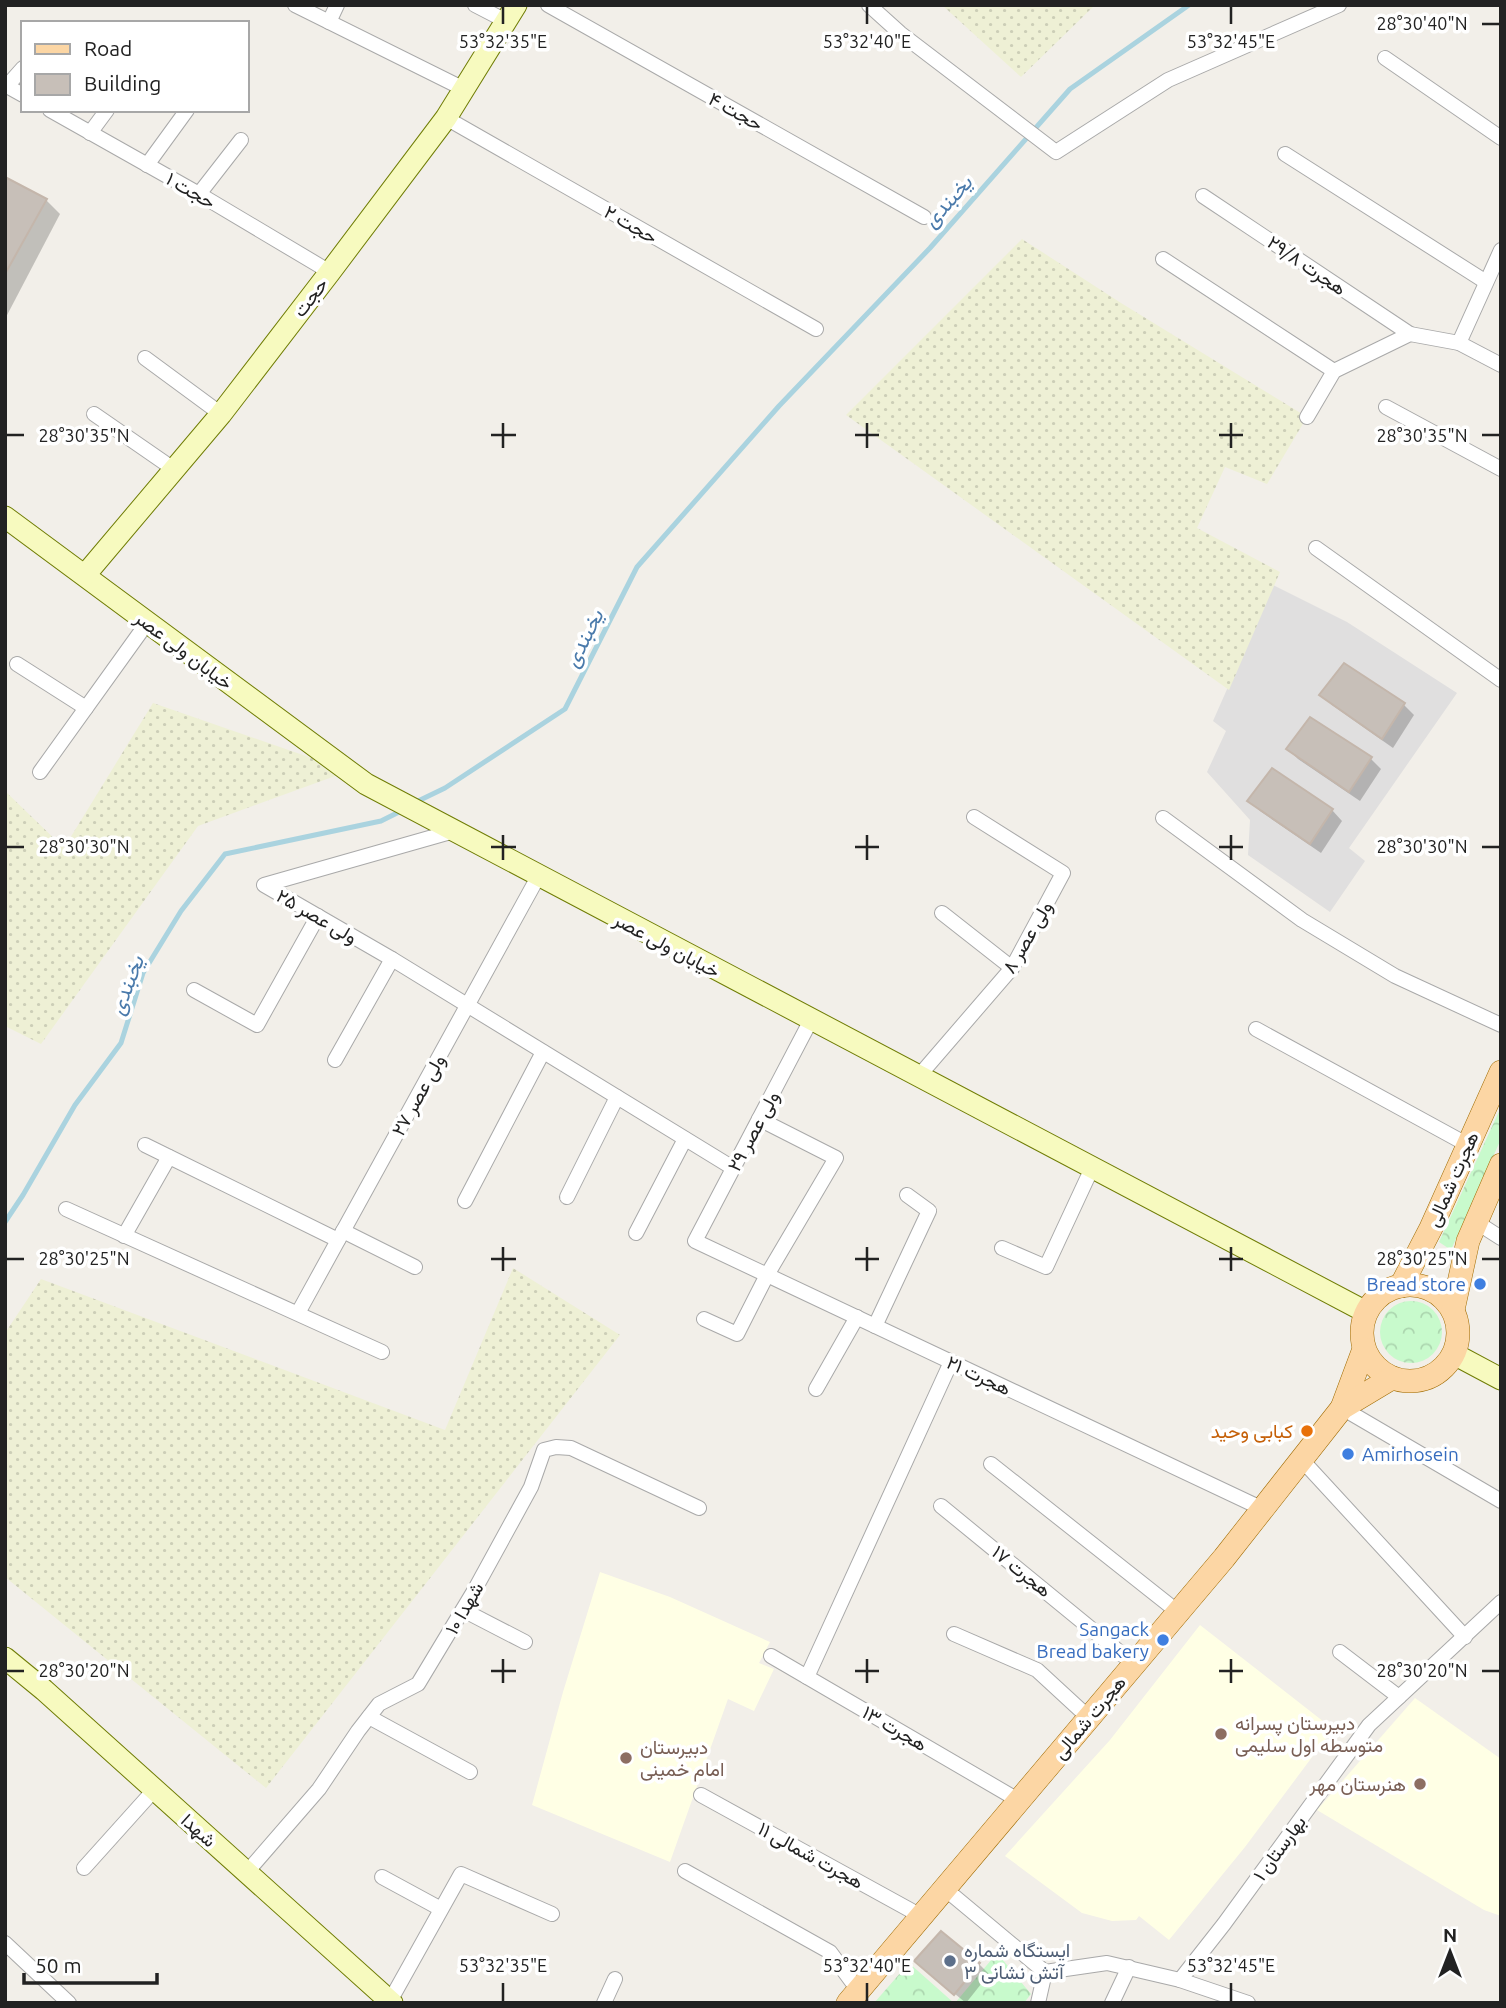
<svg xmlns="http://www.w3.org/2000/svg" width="1506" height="2008" font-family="Ubuntu,Vazirmatn,sans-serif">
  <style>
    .residential { fill: #e0dfdf }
    .education { fill: #ffffe5 }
    .farmland { fill: url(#farmland-dots) }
    .park { fill: url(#park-crowns) }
    .shadow { fill: #0003 }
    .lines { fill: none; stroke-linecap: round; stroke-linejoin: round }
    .stream { stroke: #aad3df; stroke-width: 5 }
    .building { fill: #c7bfb8; stroke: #c4b6ab; stroke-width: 2 }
    .street-casing { stroke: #a9a9a9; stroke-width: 16 }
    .secondary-casing { stroke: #707d05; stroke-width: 23 }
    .primary-casing { stroke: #a06b00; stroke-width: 24 }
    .street { stroke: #fff; stroke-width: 14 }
    .secondary { stroke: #f7fabf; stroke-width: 21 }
    .primary { stroke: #fcd6a4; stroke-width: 23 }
    .ticks { fill: none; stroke: #222; stroke-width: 2.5 }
    .shop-dot { fill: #3f7fe0; stroke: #fff; stroke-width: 2.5 }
    .food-dot { fill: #e8710a; stroke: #fff; stroke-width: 2.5 }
    .education-dot { fill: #8d6e63; stroke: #fff; stroke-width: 2.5 }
    .service-dot { fill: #5c6f8a; stroke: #fff; stroke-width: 2.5 }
    .labels { text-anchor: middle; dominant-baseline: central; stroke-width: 7; stroke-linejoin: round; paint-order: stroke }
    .street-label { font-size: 19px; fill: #222; stroke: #fff }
    .shop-label { font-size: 19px; fill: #366cbe; stroke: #fff; text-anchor: end }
    .food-label { font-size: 19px; fill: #c56008; stroke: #fff; text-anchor: end }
    .education-label { font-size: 19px; fill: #785e54; stroke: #fff; text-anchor: start }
    .service-label { font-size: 19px; fill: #4e5e75; stroke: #fff; text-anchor: start }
    .water-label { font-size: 21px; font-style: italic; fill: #4a7aab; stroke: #fff }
    .ticks-label { font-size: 18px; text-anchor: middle; fill: #222; stroke: #fff; stroke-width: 7; stroke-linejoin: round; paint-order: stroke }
  </style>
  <defs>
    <pattern id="farmland-dots" width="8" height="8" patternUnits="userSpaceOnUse" patternTransform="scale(1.75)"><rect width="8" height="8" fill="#eef0d5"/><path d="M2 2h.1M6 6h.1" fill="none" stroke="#ccceb7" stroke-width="1.8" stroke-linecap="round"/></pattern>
    <pattern id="park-crowns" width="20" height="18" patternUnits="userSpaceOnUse" patternTransform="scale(1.75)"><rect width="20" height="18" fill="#c8facc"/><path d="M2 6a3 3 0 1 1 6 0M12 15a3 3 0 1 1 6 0" fill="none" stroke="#acd6af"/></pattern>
  </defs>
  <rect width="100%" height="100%" fill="#f2efe9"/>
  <polygon class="residential" points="1273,585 1347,622 1457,693 1349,848 1365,861 1330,912 1248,855 1250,820 1207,772 1226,731 1213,721"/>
  <g class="education">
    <polygon points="600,1572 670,1597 770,1642 759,1663 774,1669 754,1711 728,1699 670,1862 532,1805 563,1692"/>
    <polygon points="1200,1625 1333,1729 1245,1847 1169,1940 1139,1916 1136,1920 1112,1921 1082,1913 1005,1856 1110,1740"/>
    <polygon points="1415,1698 1501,1759 1501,1916 1484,1910 1317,1810"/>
  </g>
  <g class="farmland">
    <polygon points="942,5 1095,5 1021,77"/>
    <polygon points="1022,239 1121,303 1307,417 1267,484 1225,467 1197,528 1280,572 1229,690 846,415"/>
    <polygon points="153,703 349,771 198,826 41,1044 5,1026 5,791 64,848"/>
    <polygon points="513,1268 620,1335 266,1788 5,1577 5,1333 41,1279 445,1430"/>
  </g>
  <g class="park">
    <polygon points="1501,1107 1501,1139 1451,1250 1439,1242"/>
    <circle cx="1411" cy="1332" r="31"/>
    <polygon points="997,1953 1031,1994 1024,2003 955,2003"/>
    <polygon points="909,1963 954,2003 874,2003"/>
  </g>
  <g class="shadow">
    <polygon points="5,178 46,200 60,214 5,319"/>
    <polygon points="1344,665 1404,705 1414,715 1393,748 1332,705 1322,695"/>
    <polygon points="1288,749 1370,758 1381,769 1360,801 1298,759"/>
    <polygon points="1250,801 1332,810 1342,821 1321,853 1260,811"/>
    <polygon points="979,1964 989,1974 966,2003 927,1971"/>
  </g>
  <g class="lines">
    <g class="stream">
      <polyline points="414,803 445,788 565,709 637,567 779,406 930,248 1070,89 1189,5"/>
      <polyline points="5,1222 23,1195 75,1105 121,1043 143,973 181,911 225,854 381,821 403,810"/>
    </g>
  </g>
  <g class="building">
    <polygon points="5,177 47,199 5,274"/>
    <polygon points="1344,663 1405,703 1382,739 1319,695"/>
    <polygon points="1310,717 1372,757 1349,792 1286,749"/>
    <polygon points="1272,768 1333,809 1310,844 1247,801"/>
    <polygon points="941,1931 980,1963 954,1995 914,1961"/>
  </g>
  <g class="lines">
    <g class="street-casing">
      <g id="street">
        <polyline points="295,5 464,89"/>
        <polyline points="475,5 506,21"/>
        <polyline points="548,5 924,217"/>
        <polyline points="869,5 900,33 1056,152 1168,80 1339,5"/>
        <polyline points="329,22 337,5"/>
        <polyline points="1385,58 1501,138"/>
        <polyline points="5,85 23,95"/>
        <polyline points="7,86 23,68"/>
        <polyline points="50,110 199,194 330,272"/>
        <polyline points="446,118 816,329"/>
        <polyline points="90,133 107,110"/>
        <polyline points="1285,154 1486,282"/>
        <polyline points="147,165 187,110"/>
        <polyline points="199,194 241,140"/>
        <polyline points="1203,196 1410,334"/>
        <polyline points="1163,259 1334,371"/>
        <polyline points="1459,343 1501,250"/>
        <polyline points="145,358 221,414"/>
        <polyline points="1386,407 1501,469"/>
        <polyline points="94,414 175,470"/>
        <polyline points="1307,417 1334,371 1410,334 1459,343 1501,365"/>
        <polyline points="1316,548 1501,680"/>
        <polyline points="17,664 86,708"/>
        <polyline points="40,772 147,623"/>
        <polyline points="1163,818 1302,920 1395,976 1501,1025"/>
        <polyline points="454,831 264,885 392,959 733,1168"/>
        <polyline points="942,913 1012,968"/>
        <polyline points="194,990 257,1025 318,916"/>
        <polyline points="811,1020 695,1241 1263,1509"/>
        <polyline points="1256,1029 1468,1145"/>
        <polyline points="335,1060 392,959"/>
        <polyline points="918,1077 1012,968 1063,873 974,817"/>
        <polyline points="145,1145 338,1240"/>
        <polyline points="567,1197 617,1097"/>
        <polyline points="465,1201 543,1052"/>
        <polyline points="66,1209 382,1352"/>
        <polyline points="1476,1222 1501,1238"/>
        <polyline points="343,1231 415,1267"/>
        <polyline points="636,1233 685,1139"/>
        <polyline points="124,1236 169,1157"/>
        <polyline points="1002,1248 1046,1267 1092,1168"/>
        <polyline points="298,1313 538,877"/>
        <polyline points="704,1319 737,1334 767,1275 836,1158 759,1119"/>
        <polyline points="875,1326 929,1211 907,1195"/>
        <polyline points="816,1389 857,1317"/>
        <polyline points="1342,1408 1501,1501"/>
        <polyline points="1301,1459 1465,1637"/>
        <polyline points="991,1464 1178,1612"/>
        <polyline points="941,1506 1134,1664"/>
        <polyline points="463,1610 525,1642"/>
        <polyline points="954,1634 1037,1670 1088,1717"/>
        <polyline points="1340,1652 1399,1697"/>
        <polyline points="771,1656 1018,1800"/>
        <polyline points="807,1677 951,1362"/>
        <polyline points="369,1717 470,1772"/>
        <polyline points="701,1795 921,1916"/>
        <polyline points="84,1868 155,1789"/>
        <polyline points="685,1871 830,1952 858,1990"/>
        <polyline points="247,1872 319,1789 358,1731 379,1704 418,1684 474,1591 531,1487 544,1450 556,1447 571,1448 699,1508"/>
        <polyline points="382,1877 441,1909"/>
        <polyline points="944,1888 1045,1972 1107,1963 1180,1980 1248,2003"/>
        <polyline points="5,1943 69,2003"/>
        <polyline points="1180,1980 1224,1924 1369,1725 1501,1602"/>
        <polyline points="390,2001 461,1874 552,1914"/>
        <polyline points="604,2003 615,1979"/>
        <polyline points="1038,2003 1045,1972"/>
        <polyline points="1112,2003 1129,1967"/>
      </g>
    </g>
    <g class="secondary-casing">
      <g id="secondary">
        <polyline points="5,517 366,784 1366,1312"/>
        <polyline points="85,575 221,414 330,272 446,118 516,5"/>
        <polyline points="1454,1354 1501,1379"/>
        <polyline points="5,1658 44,1690 392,2003"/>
      </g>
    </g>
    <g class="primary-casing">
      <g id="primary">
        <circle cx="1410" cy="1333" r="48"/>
        <polyline points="1401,1286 1431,1228 1501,1072"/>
        <polyline points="1453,1310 1468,1241 1501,1165"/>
        <polyline points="1342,1408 1364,1349"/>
        <polyline points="848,2003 1224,1558 1342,1408 1392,1378"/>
      </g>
    </g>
    <use href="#street" class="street"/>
    <use href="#secondary" class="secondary"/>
    <use href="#primary" class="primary"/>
  </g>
  <path class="ticks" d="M503,7V24M867,7V24M1231,7V24M1482,24H1499M503,423V448M867,423V448M1231,423V448M7,435H24M491,435H516M855,435H879M1219,435H1243M1482,435H1499M503,835V860M867,835V860M1231,835V860M7,847H24M491,847H516M855,847H879M1219,847H1243M1482,847H1499M503,1247V1271M867,1247V1271M1231,1247V1271M7,1259H24M491,1259H516M855,1259H879M1219,1259H1243M1482,1259H1499M503,1659V1683M867,1659V1683M1231,1659V1683M7,1671H24M491,1671H516M855,1671H879M1219,1671H1243M1482,1671H1499M503,1983V2001M867,1983V2001M1231,1983V2001"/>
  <g class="shop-dot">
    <circle cx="1480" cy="1284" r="7"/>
    <circle cx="1348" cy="1454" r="7"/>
    <circle cx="1163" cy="1640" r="7"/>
  </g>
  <circle class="food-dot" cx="1307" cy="1431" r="7"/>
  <g class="education-dot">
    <circle cx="1221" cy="1734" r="7"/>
    <circle cx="626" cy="1758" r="7"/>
    <circle cx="1420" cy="1784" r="7"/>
  </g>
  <circle class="service-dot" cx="950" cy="1961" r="7"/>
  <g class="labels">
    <g class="street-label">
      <text transform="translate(736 111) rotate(29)">حجت ۴</text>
      <text transform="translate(191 190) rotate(30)">حجت ۱</text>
      <text transform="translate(631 224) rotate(30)">حجت ۲</text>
      <text transform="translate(1307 265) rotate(34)">هجرت ۲۹/۸</text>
      <text transform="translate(310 297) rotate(-52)">حجت</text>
      <text transform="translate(184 650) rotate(37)">خیابان ولی عصر</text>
      <text transform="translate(317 916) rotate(30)">ولی عصر ۲۵</text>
      <text transform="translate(1027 937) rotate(-60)">ولی عصر ۸</text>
      <text transform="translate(667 945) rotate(28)">خیابان ولی عصر</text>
      <text transform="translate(418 1095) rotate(-61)">ولی عصر ۲۷</text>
      <text transform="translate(753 1131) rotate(-62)">ولی عصر ۲۹</text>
      <text transform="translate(1452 1179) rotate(-66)">هجرت شمالی</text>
      <text transform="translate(979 1375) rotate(25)">هجرت ۲۱</text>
      <text transform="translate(1022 1571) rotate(39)">هجرت ۱۷</text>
      <text transform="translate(464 1608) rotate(-60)">شهدا ۱۰</text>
      <text transform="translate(1089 1717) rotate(-50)">هجرت شمالی</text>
      <text transform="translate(895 1728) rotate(30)">هجرت ۱۳</text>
      <text transform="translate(199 1830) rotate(42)">شهدا</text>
      <text transform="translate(1279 1848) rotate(-54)">بهارستان ۱</text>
      <text transform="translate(811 1855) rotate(29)">هجرت شمالی ۱۱</text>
    </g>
    <g class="shop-label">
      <text x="1466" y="1284">Bread store</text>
      <text x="1362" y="1454" text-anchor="start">Amirhosein</text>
      <text x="1149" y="1629">Sangack<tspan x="1149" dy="22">Bread bakery</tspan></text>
    </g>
    <g class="food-label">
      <text x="1293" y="1431">کبابی وحید</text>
    </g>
    <g class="education-label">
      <text x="1235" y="1723">دبیرستان پسرانه<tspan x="1235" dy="22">متوسطه اول سلیمی</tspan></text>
      <text x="640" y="1747">دبیرستان<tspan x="640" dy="22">امام خمینی</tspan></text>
      <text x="1406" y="1784" text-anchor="end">هنرستان مهر</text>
    </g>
    <g class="service-label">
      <text x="964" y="1950">ایستگاه شماره<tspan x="964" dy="22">۳ آتش نشانی</tspan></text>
    </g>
    <g class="water-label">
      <text transform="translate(947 201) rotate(-48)">یخبندی</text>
      <text transform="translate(583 638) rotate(-63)">یخبندی</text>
      <text transform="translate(126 985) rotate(-69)">یخبندی</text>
    </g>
  </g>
  <g class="ticks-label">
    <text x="1422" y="30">28°30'40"N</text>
    <text x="503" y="48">53°32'35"E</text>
    <text x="867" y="48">53°32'40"E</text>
    <text x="1231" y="48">53°32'45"E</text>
    <text x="84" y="442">28°30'35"N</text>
    <text x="1422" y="442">28°30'35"N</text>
    <text x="84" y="853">28°30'30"N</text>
    <text x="1422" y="853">28°30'30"N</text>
    <text x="84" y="1265">28°30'25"N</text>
    <text x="1422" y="1265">28°30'25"N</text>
    <text x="84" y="1677">28°30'20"N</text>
    <text x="1422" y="1677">28°30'20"N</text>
    <text x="503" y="1972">53°32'35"E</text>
    <text x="867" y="1972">53°32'40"E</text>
    <text x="1231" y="1972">53°32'45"E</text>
  </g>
  <rect width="1506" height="2008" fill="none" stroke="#222222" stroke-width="14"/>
  <rect x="21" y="21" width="228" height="91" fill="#ffffff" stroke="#a7a7a7" stroke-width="2"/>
  <rect x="35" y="44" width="35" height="10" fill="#fcd6a4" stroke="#a7a7a7" stroke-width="2"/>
  <text x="84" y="56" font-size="21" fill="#222222">Road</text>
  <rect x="35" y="74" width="35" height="21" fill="#c7bfb8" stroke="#a7a7a7" stroke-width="2"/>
  <text x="84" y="91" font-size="21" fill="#222222">Building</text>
  <g transform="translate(1450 1952)" stroke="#ffffff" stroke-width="5" paint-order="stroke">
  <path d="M0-5L12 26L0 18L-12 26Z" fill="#222222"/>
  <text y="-10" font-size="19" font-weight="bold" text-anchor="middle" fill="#222222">N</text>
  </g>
  <path d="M24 1973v10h133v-10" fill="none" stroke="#222222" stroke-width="3.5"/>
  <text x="35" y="1973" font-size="21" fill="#222222" stroke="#ffffff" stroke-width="5" paint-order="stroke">50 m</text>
</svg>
